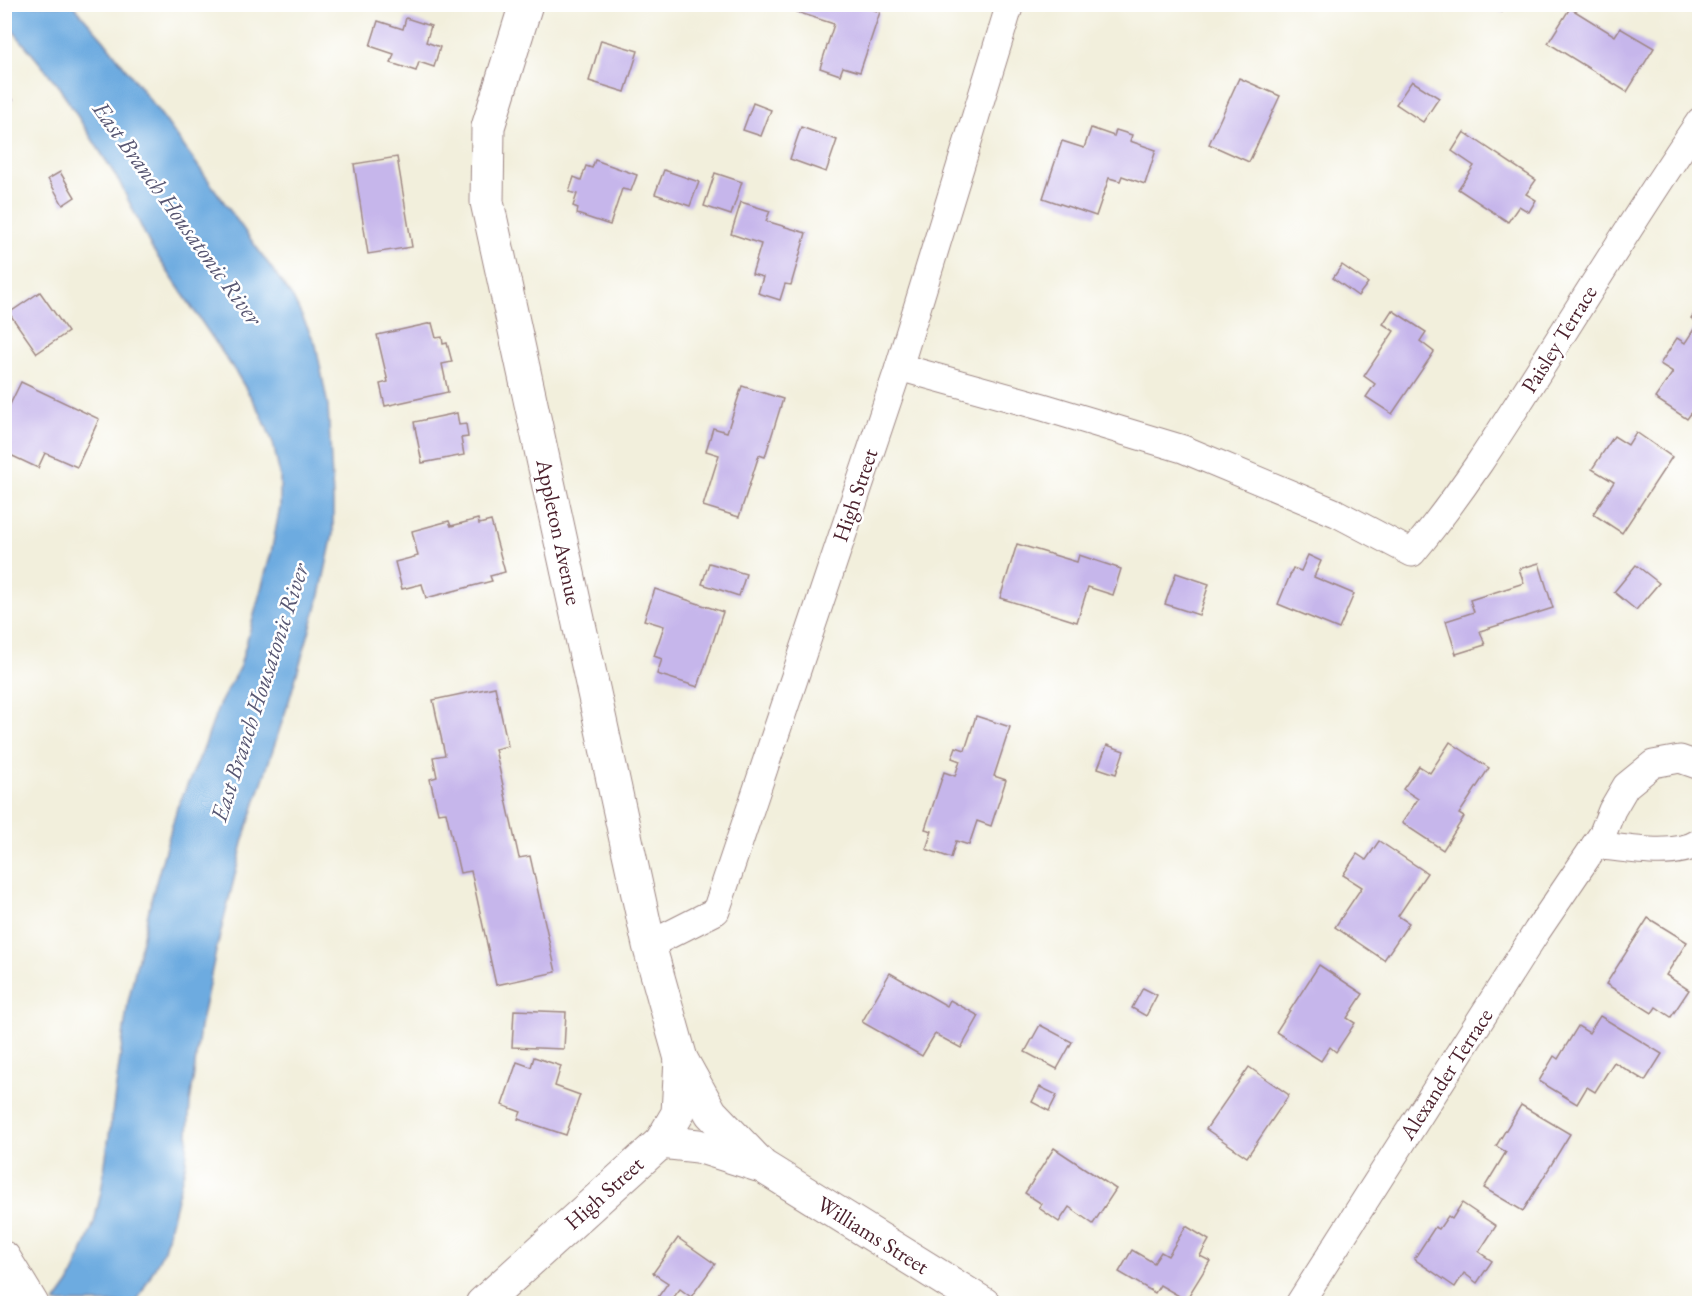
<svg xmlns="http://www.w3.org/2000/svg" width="1704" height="1308" font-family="'EB Garamond',serif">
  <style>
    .water { fill: #6dabe0; stroke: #5c6586; stroke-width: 1.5 }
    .building { fill: #c6b6eb }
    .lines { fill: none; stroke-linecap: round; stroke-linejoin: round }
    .minor-casing { stroke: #9e8784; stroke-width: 29 }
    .tertiary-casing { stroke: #9e8784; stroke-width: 35 }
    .minor { stroke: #fff; stroke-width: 27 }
    .tertiary { stroke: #fff; stroke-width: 33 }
    .labels { text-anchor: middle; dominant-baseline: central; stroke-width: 5; stroke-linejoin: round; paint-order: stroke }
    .street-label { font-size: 22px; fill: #4a1f2b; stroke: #fff }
    .water-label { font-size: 24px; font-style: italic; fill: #585773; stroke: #fff }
  </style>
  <rect width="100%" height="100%" fill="#fff"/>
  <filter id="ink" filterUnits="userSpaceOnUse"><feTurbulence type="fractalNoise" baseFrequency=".0167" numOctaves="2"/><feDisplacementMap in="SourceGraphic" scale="12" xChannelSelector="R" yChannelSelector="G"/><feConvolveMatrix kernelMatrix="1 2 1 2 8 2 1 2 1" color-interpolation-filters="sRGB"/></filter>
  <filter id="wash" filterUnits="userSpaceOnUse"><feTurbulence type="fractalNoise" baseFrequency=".008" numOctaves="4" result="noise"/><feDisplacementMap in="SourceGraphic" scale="24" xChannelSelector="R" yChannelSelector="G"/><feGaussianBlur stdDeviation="1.35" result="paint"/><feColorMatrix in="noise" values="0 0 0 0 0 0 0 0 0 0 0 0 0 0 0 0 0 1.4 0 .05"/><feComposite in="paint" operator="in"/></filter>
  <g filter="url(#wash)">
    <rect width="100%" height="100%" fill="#f2efdc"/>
    <polygon class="water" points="4,5 73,5 104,40 165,120 293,298 316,345 328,406 333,499 333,534 320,595 289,701 246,831 216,951 200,1027 190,1104 186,1163 164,1250 136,1303 55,1303 70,1282 94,1223 101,1192 128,1002 152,896 177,808 203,750 219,705 240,666 271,553 280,507 280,476 273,443 261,414 237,374 151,247 119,181 57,84 5,21"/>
    <g id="blocks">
      <g class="building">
        <polygon points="799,4 858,4 880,12 860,72 843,67 840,75 820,68 834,24 797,12"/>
        <polygon points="1491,4 1507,4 1502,12"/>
        <polygon points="1570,8 1615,36 1620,28 1654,48 1627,92 1548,43"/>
        <polygon points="406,18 431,26 426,42 440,47 434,67 419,62 416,71 391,63 394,54 370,46 378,21 403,29"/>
        <polygon points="601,40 638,51 625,92 589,81"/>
        <polygon points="1239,78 1280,96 1249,162 1209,144"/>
        <polygon points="1412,81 1439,98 1423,122 1396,104"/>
        <polygon points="4,86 13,100 4,105"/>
        <polygon points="753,103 771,110 761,136 743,130"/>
        <polygon points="801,127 837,140 826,172 790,159"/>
        <polygon points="1091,128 1114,136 1116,130 1132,135 1130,141 1156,150 1145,184 1122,176 1120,181 1109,178 1096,216 1043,198 1062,141 1084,148"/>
        <polygon points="1464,132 1536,180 1526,194 1536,200 1529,212 1519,206 1508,222 1458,189 1474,166 1452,151"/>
        <polygon points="397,157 412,247 368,254 354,164"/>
        <polygon points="595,160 637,175 631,191 622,189 610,225 577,214 578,208 573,206 577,194 569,192 574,177 581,180 586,166 592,168"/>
        <polygon points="664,170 699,182 690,206 655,194"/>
        <polygon points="60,172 75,197 63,205 48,179"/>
        <polygon points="715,173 742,182 731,215 704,206"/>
        <polygon points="741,202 770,211 766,221 806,233 791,285 785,284 780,300 758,293 763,277 752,274 761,244 731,234"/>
        <polygon points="1342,265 1368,283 1358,296 1333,278"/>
        <polygon points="40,292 68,332 37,353 9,313"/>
        <polygon points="1700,306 1700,401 1687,419 1655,398 1673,372 1660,364 1677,338 1685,343 1698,323 1691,318"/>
        <polygon points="1392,310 1426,332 1420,341 1434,352 1392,414 1366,397 1375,384 1364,376 1394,331 1383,324"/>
        <polygon points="432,323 436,338 442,337 443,344 447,343 452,362 442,364 448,392 385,406 380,384 388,382 377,335"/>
        <polygon points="21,382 99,419 77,467 45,453 38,468 4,452 4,417"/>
        <polygon points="742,386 783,399 765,457 759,455 739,517 703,506 719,455 706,451 713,428 727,432"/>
        <polygon points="457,413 459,425 466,424 468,437 461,438 464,455 422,463 414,422"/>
        <polygon points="1636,432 1672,457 1622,533 1593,514 1614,482 1592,469 1614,436 1628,445"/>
        <polygon points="478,519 479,524 491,521 505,572 490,576 492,581 426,598 422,584 402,589 395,562 418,556 412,531 449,521 451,526"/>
        <polygon points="1017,544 1077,562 1079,555 1121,569 1113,595 1088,587 1077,622 1000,598"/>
        <polygon points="1308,555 1321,561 1314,577 1354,594 1339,629 1278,604 1293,568 1301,571"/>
        <polygon points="709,563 746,574 739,596 702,584"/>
        <polygon points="1539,563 1553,608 1480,631 1485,645 1456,654 1446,621 1474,612 1470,600 1524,583 1519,569"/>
        <polygon points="1636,565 1659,583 1636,610 1614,592"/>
        <polygon points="1176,573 1209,584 1199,615 1165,604"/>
        <polygon points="655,589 723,612 698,687 657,674 662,659 654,656 664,626 644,620"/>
        <polygon points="495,687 508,746 495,749 519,858 530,856 556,972 496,985 471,871 460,873 446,812 438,813 430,779 437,777 433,757 445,755 433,700"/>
        <polygon points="976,716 1010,727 994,776 1006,780 991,826 977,821 969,845 956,841 951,858 926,849 932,831 925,829 944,772 955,776 960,761 952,758 956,747 965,750"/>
        <polygon points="1450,742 1489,768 1459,814 1464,817 1443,850 1402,823 1418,799 1403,789 1419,766 1430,773"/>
        <polygon points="1107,745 1124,751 1116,774 1098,768"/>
        <polygon points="1379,841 1427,873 1398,916 1409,923 1384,960 1335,927 1362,887 1343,875 1357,854 1366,860"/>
        <polygon points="1648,918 1687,942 1666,975 1689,990 1671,1017 1656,1007 1652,1013 1606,984"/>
        <polygon points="1319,965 1363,994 1347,1018 1355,1023 1336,1052 1330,1047 1321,1061 1276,1032"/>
        <polygon points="890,973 947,1006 950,1000 979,1016 961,1048 935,1034 922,1056 862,1022"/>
        <polygon points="1143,988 1157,995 1146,1016 1132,1008"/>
        <polygon points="514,1010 566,1012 564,1049 512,1047"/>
        <polygon points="1600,1016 1662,1054 1645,1081 1614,1062 1595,1092 1587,1087 1577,1104 1539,1081 1554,1056 1558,1059 1578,1026 1589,1033"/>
        <polygon points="1040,1025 1072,1042 1057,1069 1025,1052"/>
        <polygon points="534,1057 561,1066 555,1086 580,1095 566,1135 518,1119 521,1112 502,1105 517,1062 531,1067"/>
        <polygon points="1249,1067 1289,1095 1247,1157 1206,1129"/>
        <polygon points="1040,1087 1057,1095 1049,1111 1032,1102"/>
        <polygon points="1521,1105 1570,1134 1523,1211 1484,1188 1506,1152 1496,1146"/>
        <polygon points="1054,1148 1116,1189 1093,1224 1069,1207 1059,1222 1039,1208 1042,1204 1025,1193"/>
        <polygon points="1462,1203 1496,1226 1479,1252 1492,1261 1477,1283 1464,1273 1455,1287 1414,1259 1435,1227 1439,1229 1448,1216 1452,1219"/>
        <polygon points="1186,1226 1209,1240 1200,1256 1210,1261 1186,1300 1160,1285 1155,1293 1119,1272 1132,1250 1154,1263 1161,1252 1168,1256"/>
        <polygon points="678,1238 715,1264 691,1297 680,1289 673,1298 681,1304 653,1304 668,1283 653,1273"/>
      </g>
    </g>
  </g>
  <g filter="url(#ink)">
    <use href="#blocks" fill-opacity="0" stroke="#9e8784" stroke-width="1.5"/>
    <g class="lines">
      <g class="minor-casing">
        <g id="minor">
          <path d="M899,367L1043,407L1183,449L1336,513L1412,553C1464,491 1506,423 1549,355C1599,276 1647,198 1700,121"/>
          <path d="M1595,845C1625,848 1674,859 1700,842"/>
          <polyline points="649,945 716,911 899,367 1010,4"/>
          <polyline points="1299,1304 1537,931 1602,835 1612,810 1626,786 1653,764 1680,759 1700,766"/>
        </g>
      </g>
      <g class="tertiary-casing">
        <g id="tertiary">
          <polyline points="526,4 488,127 487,202 649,945 681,1059 711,1113 762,1166 984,1304"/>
          <polyline points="661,1142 698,1146 758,1165"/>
          <polyline points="4,1258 32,1304"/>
          <polyline points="482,1304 661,1142 678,1113 681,1059"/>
        </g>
      </g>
      <use href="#minor" class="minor"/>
      <use href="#tertiary" class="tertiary"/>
    </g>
  </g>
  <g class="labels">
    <g class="street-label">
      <text transform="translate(1559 339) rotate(-58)">Paisley Terrace</text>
      <text transform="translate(855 495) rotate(-71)">High Street</text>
      <text transform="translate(559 532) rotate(78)">Appleton Avenue</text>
      <text transform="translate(1446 1074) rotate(-57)">Alexander Terrace</text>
      <text transform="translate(604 1193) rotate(-42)">High Street</text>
      <text transform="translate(873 1235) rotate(32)">Williams Street</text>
    </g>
    <g class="water-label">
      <text transform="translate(178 213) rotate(54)">East Branch Housatonic River</text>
      <text transform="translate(259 692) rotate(-72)">East Branch Housatonic River</text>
    </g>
  </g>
  <rect width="1704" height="1308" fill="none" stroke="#fff" stroke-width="24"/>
</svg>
